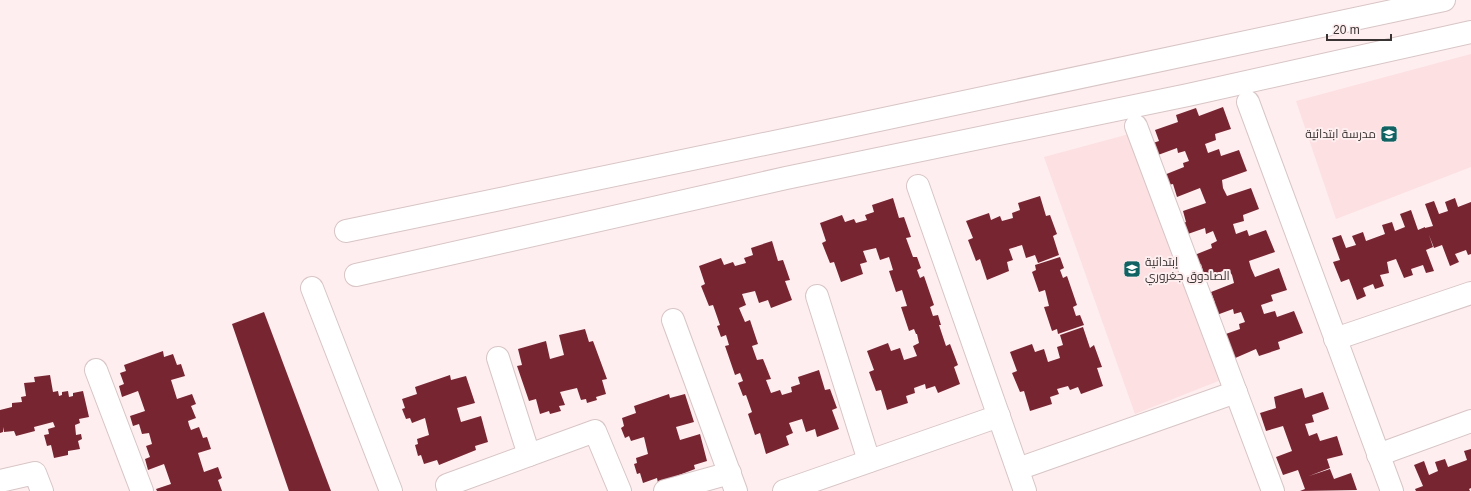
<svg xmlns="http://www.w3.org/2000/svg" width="1471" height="491" font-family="Arial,Cairo,sans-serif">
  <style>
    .built { fill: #fde0e1 }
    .building { fill: #782532 }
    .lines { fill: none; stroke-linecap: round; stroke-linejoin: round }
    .minor-casing { stroke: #d8c5c6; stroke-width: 24 }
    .minor { stroke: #fff; stroke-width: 22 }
    .labels { text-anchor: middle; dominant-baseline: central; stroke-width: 4; stroke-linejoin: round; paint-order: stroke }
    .poi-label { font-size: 12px; fill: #3a3333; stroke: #feeeef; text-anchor: end }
  </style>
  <rect width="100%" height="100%" fill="#feeeef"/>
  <g class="built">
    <polygon points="1471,54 1471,167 1336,219 1296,101"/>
    <polygon points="1133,133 1221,380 1135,414 1044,157"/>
  </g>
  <g class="building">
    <polygon points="1223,107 1231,129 1215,134 1216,140 1205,144 1208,153 1219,149 1221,156 1239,150 1247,171 1222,180 1223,188 1227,196 1251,188 1259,209 1243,215 1244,221 1233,224 1236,234 1247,230 1249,236 1266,230 1275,252 1249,261 1251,268 1255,277 1279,268 1287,290 1271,295 1273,301 1261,305 1264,314 1275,311 1277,317 1294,311 1303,333 1278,342 1280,349 1259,356 1256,349 1233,359 1220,336 1240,329 1239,324 1245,322 1241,312 1234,314 1233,309 1214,316 1209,304 1215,303 1211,292 1234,283 1232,275 1228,269 1205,278 1201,264 1196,266 1192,256 1212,248 1211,244 1217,241 1213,231 1206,234 1205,228 1185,235 1181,224 1186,222 1183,211 1206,203 1200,188 1177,197 1173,184 1168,185 1164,175 1184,167 1183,163 1189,161 1185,151 1178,153 1177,148 1158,155 1153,143 1159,141 1155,130 1178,122 1176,115 1196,108 1199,116"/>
    <polygon points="1040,196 1046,216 1050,215 1057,234 1053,236 1059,255 1038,263 1035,255 1026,258 1022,245 1009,249 1013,260 1007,262 1009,271 987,280 980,259 976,261 968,240 973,238 966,221 989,213 991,220 1000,216 1002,221 1013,218 1012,213 1020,210 1018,203"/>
    <polygon points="893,198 899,218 904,217 911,237 906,238 913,257 917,257 921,268 917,270 920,278 924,276 934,305 930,307 933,316 938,315 941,325 939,325 946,346 950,344 958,365 954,367 960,384 938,393 935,386 926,389 925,384 914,388 915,393 906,396 908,403 887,410 881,390 876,391 869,372 874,370 867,351 888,343 891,351 900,348 904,360 917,356 913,346 919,343 917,334 916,334 914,329 909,331 901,307 907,306 902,290 896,292 889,271 893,270 889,257 880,260 876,248 863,251 867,262 860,264 863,274 841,282 834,262 830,263 822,243 826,241 820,223 842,215 845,222 854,219 856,223 867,220 865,215 874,212 872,205"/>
    <polygon points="1455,198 1458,207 1471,202 1471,254 1468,255 1466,250 1455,254 1459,262 1450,266 1442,245 1434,248 1429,235 1433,247 1426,250 1434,271 1426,273 1423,265 1411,269 1413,275 1404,278 1396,259 1387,262 1389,273 1380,275 1384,286 1375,289 1373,284 1363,288 1366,296 1357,300 1349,279 1341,282 1333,262 1340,260 1332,238 1341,235 1346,248 1356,245 1352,236 1363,232 1366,241 1385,234 1382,225 1392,222 1395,231 1405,227 1400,214 1411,210 1418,230 1425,227 1425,228 1433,226 1425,204 1434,201 1439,214 1448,211 1445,202"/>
    <polygon points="772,241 778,261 783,260 790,280 785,281 792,300 771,308 768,300 759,303 755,291 742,294 746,305 739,308 745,322 750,320 758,344 752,346 757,360 763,359 771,379 766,380 771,393 780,390 782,395 792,392 791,387 800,384 798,377 819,370 825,390 830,389 837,408 832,410 839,429 817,437 815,429 806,432 802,419 789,423 793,433 786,436 789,445 766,454 760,433 755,435 748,414 752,412 746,395 743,396 738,383 743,381 740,373 735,375 725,346 729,345 726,335 721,337 717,326 720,325 713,305 709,306 701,286 705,284 699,266 721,258 724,265 733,262 735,266 746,263 744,258 753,255 751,248"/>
    <polygon points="1060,257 1064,268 1060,270 1063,278 1067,276 1077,305 1073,307 1076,316 1080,315 1084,325 1058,334 1057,329 1052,331 1044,307 1049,306 1045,290 1039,292 1032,272 1036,270 1035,265"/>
    <polygon points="264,312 331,491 289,491 232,324"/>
    <polygon points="1083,327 1090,348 1094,345 1102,367 1097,368 1103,386 1081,394 1078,387 1070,390 1068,386 1057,389 1059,394 1050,397 1052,404 1030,411 1024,391 1020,392 1012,373 1017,371 1010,352 1032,344 1035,352 1044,349 1048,362 1060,358 1057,347 1063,345 1060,335"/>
    <polygon points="585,329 589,342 593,341 607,379 602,380 606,394 596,397 597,400 587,403 586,399 581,400 577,388 560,392 565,405 559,406 561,411 550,414 549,411 540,414 536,399 529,401 517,366 522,365 518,349 546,341 550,359 564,355 559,335"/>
    <polygon points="163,351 164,357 173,354 177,365 181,364 185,376 171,380 177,399 192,394 196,404 191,406 196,418 188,421 189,425 191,430 199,427 203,438 207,437 211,449 198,453 204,472 218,467 222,478 218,480 222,491 157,491 156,489 171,484 164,464 148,470 145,459 150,457 146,446 152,444 149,433 142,434 139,424 133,426 130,416 145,411 138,391 122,397 119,386 124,384 120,373 126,371 124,365"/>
    <polygon points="50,375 53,392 58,391 59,396 62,395 62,392 68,391 69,397 73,396 73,393 83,391 89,417 79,419 80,423 75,425 76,435 81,434 82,439 78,441 80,449 68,451 68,455 54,458 51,445 47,446 44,435 49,434 48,429 55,427 53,422 34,427 35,431 16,436 14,431 4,432 3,427 3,432 0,433 0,410 12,407 12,403 22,402 21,397 26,396 24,383 35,382 34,377"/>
    <polygon points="450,375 451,380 466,376 475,403 457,408 461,422 481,416 488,442 475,446 476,450 439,465 437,460 424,464 421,455 418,456 415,445 418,444 417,439 429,435 425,418 412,423 410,418 406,419 402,409 405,408 402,399 417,394 415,387"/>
    <polygon points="1302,388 1305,398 1323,392 1329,409 1312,415 1314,422 1305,424 1309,436 1317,433 1320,441 1337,436 1343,455 1327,459 1330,468 1309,476 1330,469 1334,479 1351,473 1357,490 1300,491 1305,489 1298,470 1283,475 1276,457 1292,451 1283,426 1266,431 1260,413 1276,408 1274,397"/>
    <polygon points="669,394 670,398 685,394 694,422 676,427 680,440 700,434 707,461 694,465 695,469 658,483 657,478 643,483 640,473 637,474 634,464 637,463 636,458 648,454 644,437 631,441 629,436 625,438 621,428 624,426 622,418 636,413 634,406"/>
    <polygon points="1471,449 1471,488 1469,489 1470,491 1416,491 1415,489 1423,486 1414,465 1424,461 1429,475 1438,471 1435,462 1445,459 1448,467 1467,460 1464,451"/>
  </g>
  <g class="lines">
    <g class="minor-casing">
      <g id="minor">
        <polyline points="1248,102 1392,491"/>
        <polyline points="1136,126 1273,491"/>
        <polyline points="918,186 1025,491"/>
        <polyline points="346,231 827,131 1444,0"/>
        <polyline points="356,275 786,178 1188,95 1471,32"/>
        <polyline points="312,288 391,491"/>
        <polyline points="817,296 869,461"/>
        <polyline points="673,320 736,491"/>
        <polyline points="1335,339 1471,293"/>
        <polyline points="498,358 529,455"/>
        <polyline points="96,370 142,491"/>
        <polyline points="1378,455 1471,421"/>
        <polyline points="1018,469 1236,392"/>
        <polyline points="0,481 35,473 42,491"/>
        <polyline points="449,491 447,485 595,431 620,491"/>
        <polyline points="665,491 730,473"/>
        <polyline points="784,491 999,416"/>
      </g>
    </g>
    <use href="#minor" class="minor"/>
  </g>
  <defs>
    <g id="school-square" transform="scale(0.9)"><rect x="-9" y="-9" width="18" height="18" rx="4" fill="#116262" stroke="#feeeef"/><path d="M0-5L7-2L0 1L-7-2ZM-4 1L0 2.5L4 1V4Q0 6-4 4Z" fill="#fff"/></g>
  </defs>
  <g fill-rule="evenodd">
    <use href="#school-square" x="1389" y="134"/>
    <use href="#school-square" x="1132" y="269"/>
  </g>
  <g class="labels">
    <g class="poi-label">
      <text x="1376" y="134">مدرسة ابتدائية</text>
      <text x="1145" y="262" text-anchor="start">إبتدائية<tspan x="1145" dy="14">الصادوق جغروري</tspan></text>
    </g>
  </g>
  <path d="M1327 34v6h64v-6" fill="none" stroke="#3a3333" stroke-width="2"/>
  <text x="1333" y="34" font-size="12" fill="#3a3333" stroke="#feeeef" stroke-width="3" paint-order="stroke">20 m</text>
</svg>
